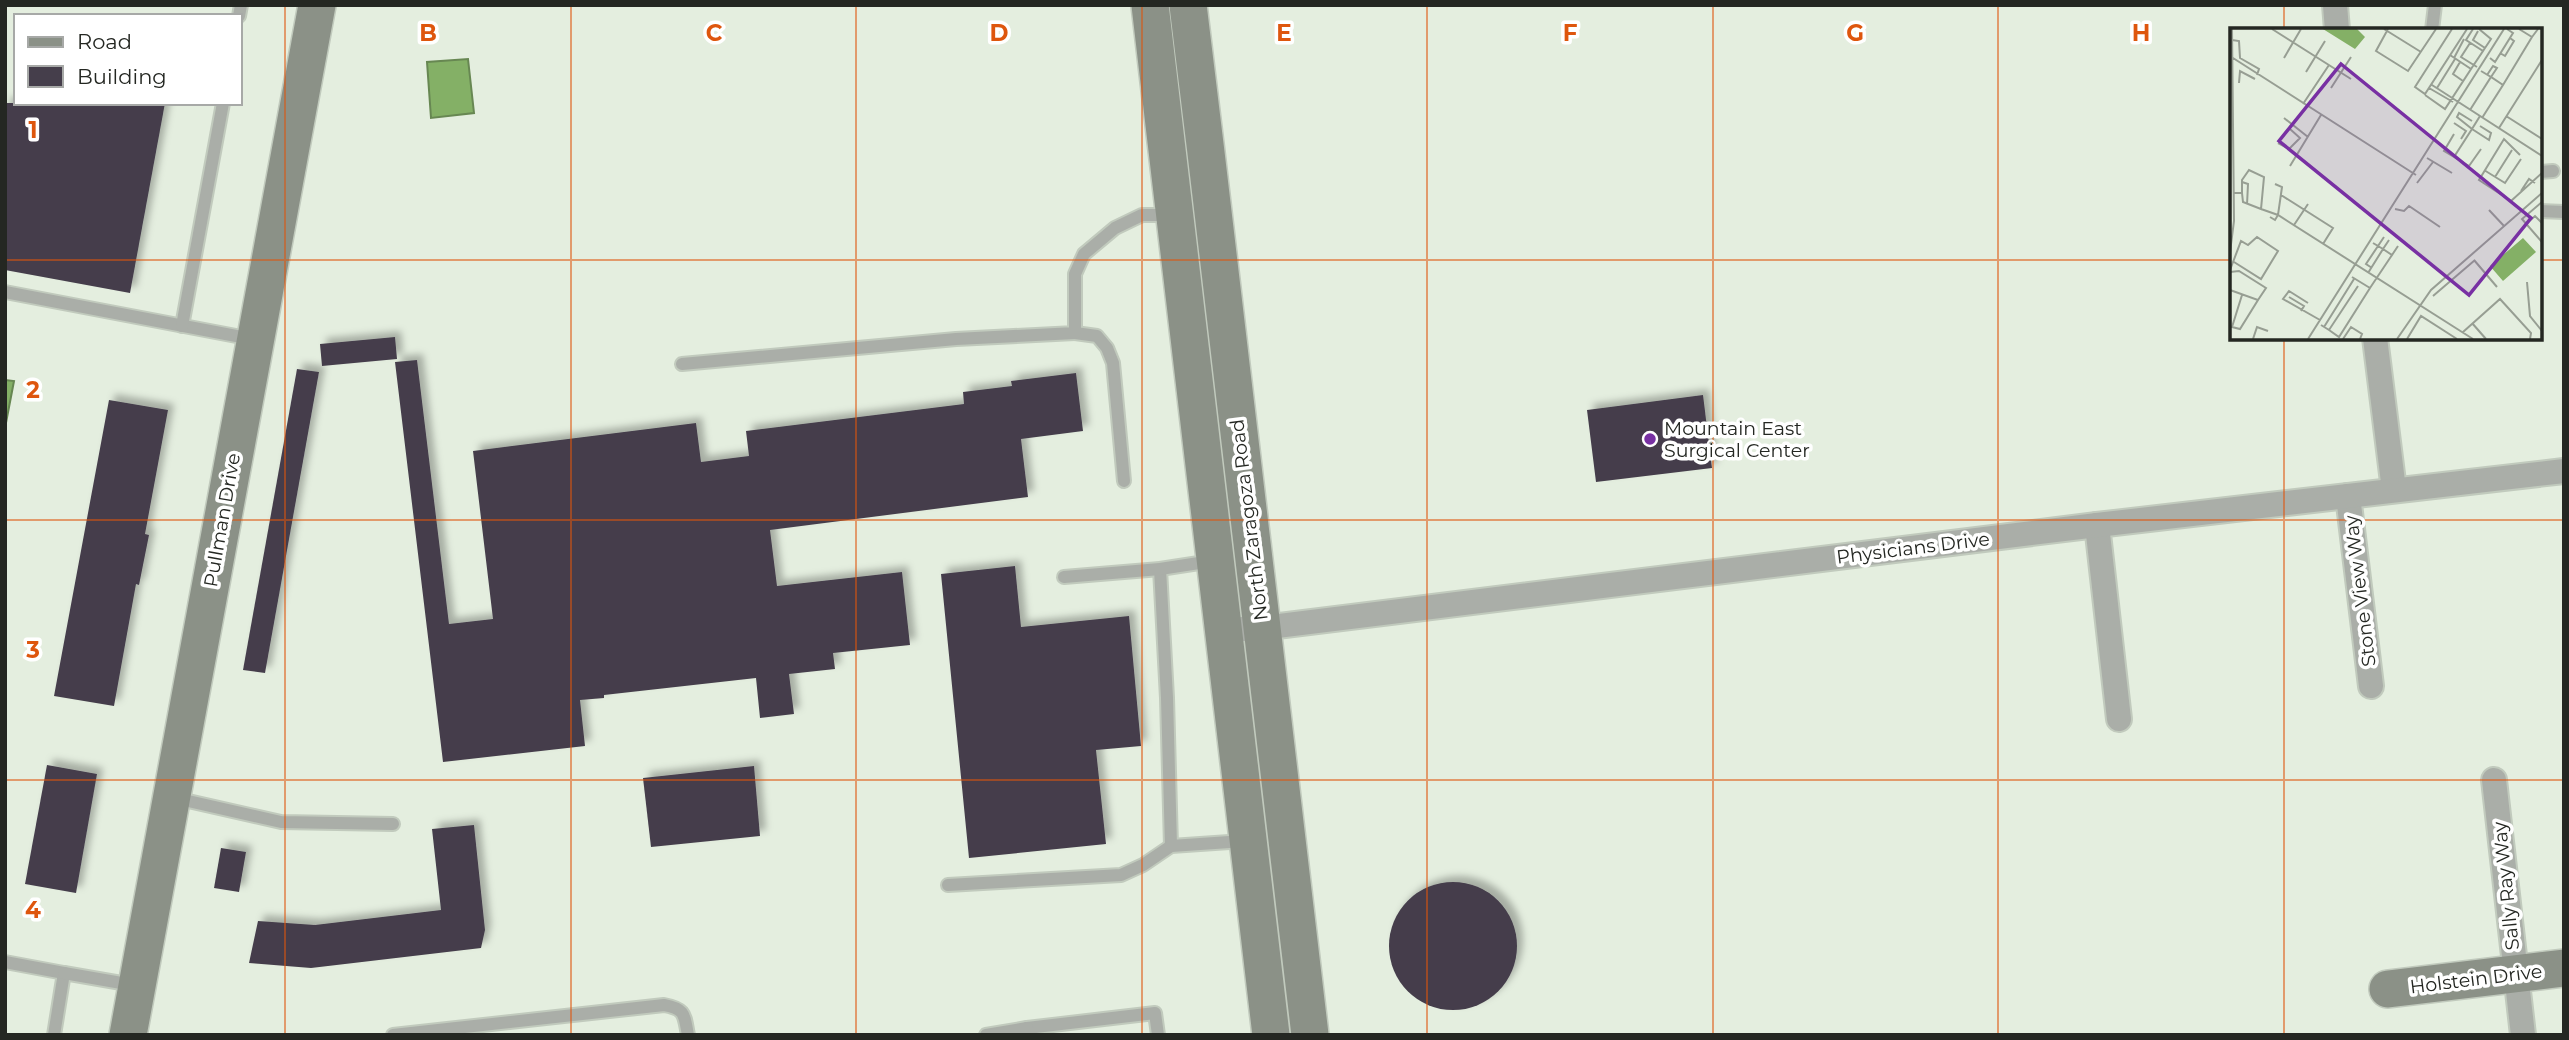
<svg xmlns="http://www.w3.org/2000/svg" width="2569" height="1040" font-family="Montserrat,sans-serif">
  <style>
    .water { fill: #84b066; stroke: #678752; stroke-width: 2 }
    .building { fill: #453e4b; filter: url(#shadow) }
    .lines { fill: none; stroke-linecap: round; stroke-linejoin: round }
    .lane-casing { stroke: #c1cabd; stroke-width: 16 }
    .street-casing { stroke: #c1cabd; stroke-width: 28 }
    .secondary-casing { stroke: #c1cabd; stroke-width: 40 }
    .lane { stroke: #aaaea8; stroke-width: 12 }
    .street { stroke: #aaaea8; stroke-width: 24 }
    .secondary { stroke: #8b9187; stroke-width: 37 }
    .grid { fill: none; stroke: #de560d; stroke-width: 2; stroke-opacity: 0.55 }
    .poi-dot { fill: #7830a3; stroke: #fff; stroke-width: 2.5 }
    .labels { text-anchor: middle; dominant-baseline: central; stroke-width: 7; stroke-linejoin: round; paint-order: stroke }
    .poi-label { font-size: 19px; fill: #242722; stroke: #fff; text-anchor: start }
    .street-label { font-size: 19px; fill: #242722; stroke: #fff }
    .inset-road { fill: none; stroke: #979e93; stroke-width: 2 }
    .view { fill: #7830a3; fill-opacity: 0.15; stroke: #7830a3; stroke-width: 3.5 }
    .inset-edge { fill: none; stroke: #242722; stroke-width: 3.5 }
    .grid-label { font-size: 23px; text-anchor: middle; font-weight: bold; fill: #de560d; stroke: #fff; stroke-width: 7; stroke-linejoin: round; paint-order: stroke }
  </style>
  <defs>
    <filter id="shadow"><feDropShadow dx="6" dy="-6" stdDeviation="3.5" flood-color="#0004"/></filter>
  </defs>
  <rect width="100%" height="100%" fill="#e4eedf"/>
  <g class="water">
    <polygon points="468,59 474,113 431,118 427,62"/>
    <polygon points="5,380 14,381 5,428"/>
  </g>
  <g class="building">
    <polygon points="5,103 165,103 130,293 5,270"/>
    <polygon points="395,337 397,359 322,366 320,344"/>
    <polygon points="417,360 449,624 493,619 473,451 696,423 701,462 749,456 746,431 964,404 963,392 1012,386 1011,381 1076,373 1083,431 1021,439 1028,497 770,530 777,586 902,572 910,645 833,653 835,669 789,674 794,714 760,718 756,678 604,695 604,698 580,700 585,746 443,762 395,362"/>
    <polygon points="297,369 319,372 265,673 243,670"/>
    <polygon points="1703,395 1712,468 1596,482 1587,410"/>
    <polygon points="109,400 168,410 145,534 149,535 139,585 136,584 114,706 54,696"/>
    <polygon points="1015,566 1021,627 1129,616 1141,746 1096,750 1106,844 969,858 941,574"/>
    <polygon points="47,765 97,774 76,893 25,884"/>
    <polygon points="754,766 760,836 651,847 643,778"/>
    <polygon points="474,825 485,930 481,948 311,968 249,963 258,921 315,925 441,910 432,829"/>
    <polygon points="221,848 246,852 239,892 214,888"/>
    <circle cx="1453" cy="946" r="64"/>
  </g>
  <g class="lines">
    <g class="lane-casing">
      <g id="lane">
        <polyline points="239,16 241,5"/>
        <polyline points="2432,30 2435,5"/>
        <polyline points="2539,172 2553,171"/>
        <polyline points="2539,211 2564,212"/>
        <polyline points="5,292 252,339"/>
        <polyline points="182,326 223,103"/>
        <polyline points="1075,333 1097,336 1107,348 1113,363 1124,481"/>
        <polyline points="682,364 956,339 1075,333 1075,274 1084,254 1115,228 1142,215 1172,215"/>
        <polyline points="1160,569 1167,698 1171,846"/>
        <polyline points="1064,577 1160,569 1212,561"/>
        <polyline points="175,798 281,822 393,824"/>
        <polyline points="948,885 1121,875 1143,865 1171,846 1244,841"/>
        <polyline points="5,962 64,973 54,1035"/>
        <polyline points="64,973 133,985"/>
        <polyline points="1027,1028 1155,1013 1158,1035"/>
        <path d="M393,1035L664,1005C686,1009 684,1015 688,1035"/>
        <polyline points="986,1035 1027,1028 1028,1034"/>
      </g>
    </g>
    <g class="street-casing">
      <g id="street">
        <polyline points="2335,5 2337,30"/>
        <polyline points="2375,338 2394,490"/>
        <polyline points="2348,496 2371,686"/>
        <polyline points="2097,525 2119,719"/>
        <polyline points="1224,630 1262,628 2097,525 2564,471"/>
        <polyline points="2494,780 2523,1035"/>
      </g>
    </g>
    <g class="secondary-casing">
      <g id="secondary">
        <polyline points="1150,5 1271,1035"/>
        <path d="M1188,5C1230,348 1271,691 1310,1035"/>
        <polyline points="2388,989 2564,968"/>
        <polyline points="128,1035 317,5"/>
      </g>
    </g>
    <use href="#lane" class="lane"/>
    <use href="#street" class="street"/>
    <use href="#secondary" class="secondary"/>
  </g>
  <path class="grid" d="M285,5V1035M571,5V1035M856,5V1035M1142,5V1035M1427,5V1035M1713,5V1035M1998,5V1035M2284,5V30M5,260H2231M2539,260H2564M2284,338V1035M5,520H2564M5,780H2564"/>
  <circle class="poi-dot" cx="1650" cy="439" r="7"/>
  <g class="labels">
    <g class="poi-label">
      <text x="1664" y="428">Mountain East<tspan x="1664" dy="22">Surgical Center</tspan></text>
    </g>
    <g class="street-label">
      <text transform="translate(222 520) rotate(-80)">Pullman Drive</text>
      <text transform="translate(1249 520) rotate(-97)">North Zaragoza Road</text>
      <text transform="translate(1913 548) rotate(-7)">Physicians Drive</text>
      <text transform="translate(2360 591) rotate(-97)">Stone View Way</text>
      <text transform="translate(2506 886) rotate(-96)">Sally Ray Way</text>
      <text transform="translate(2476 979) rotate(-7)">Holstein Drive</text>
    </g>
  </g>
  <g transform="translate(2230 28)">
    <rect width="312" height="312" fill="#e4eedf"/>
    <path d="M93,1H127L135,9L125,21ZM293,210L306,224L273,253L260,238Z" fill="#84b066"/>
    <path class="inset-road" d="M42,1L121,51M154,1L191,24M158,1L146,23L178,43L206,1M222,1L185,59L195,66L237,1M249,1L261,11L253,23M289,1L302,9L308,1M248,3L243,12L255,20M2,12L9,13L10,30L29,41L27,47M240,15L231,29L247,39M270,25L275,28L284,13L280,10M3,30L186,147M54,30L71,1M224,30L234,11M260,30L265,34L283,5L277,1M230,34L223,46L233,53M241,41L253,23L236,12L243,1M251,43L261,49L267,40L263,38L257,47M76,44L95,13M9,55L10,43L25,51M202,57L312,128M273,57L302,9M101,60L121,29M199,60L223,74M207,60L225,31M195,67L215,81L241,41L220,27M73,76L99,37M240,82L261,49L273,57L252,90M276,88L312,111M54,90L78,109M242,93L229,85L227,89L242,101L224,129L239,138L251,121M224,95L236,103L231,111M250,98L261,105L259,112L242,101L250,88M269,100L312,32M224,106L214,123L224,129M48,115L59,121L70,110L60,101M290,127L274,111L249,152L281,173L312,145M197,130L222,145M60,138L91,87M254,142L275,155L291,131M265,149L282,122M12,154L18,156L17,177M187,155L203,134M291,163L299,151L305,155M4,165H12V152L19,142L34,149L31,181L13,174L12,165M51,167L103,200L93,216M312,174L292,191L312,214M31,181L48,187L243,311M165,181L174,183L179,178L210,199M259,182L274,198M40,189L45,192L48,187L52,159L45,156M296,196L305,188L312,195M64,197L78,176M159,212L153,221L162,227L168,218M0,224L4,193L2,1M244,232L267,259M142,240L136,236L154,209M0,242L11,213L18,217L27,209L48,223L31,251L4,234M0,244L9,243L36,260L28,272M138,245L153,221L143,215M122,249L140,260L162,227M297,254L300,288L312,303M0,262L28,272L10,301L2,299L12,267M203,268L245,232M59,269L74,278L71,283M78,275L59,263L53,271L90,292M242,295L256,311M91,297L99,302L128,258M94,299L124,251M99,302L109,309L140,260M233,304L270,271L301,305L300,311M23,311L27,299L38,303M78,311L274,1M113,311L121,299L132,306L130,311M167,311L201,262L312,165M177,311L191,288L227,311"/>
    <path class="view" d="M111,36L301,190L239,267L49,113Z"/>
    <rect width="312" height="312" class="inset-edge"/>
  </g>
  <g class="grid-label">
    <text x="428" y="41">B</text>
    <text x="714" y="41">C</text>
    <text x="999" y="41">D</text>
    <text x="1284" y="41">E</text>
    <text x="1570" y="41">F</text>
    <text x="1855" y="41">G</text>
    <text x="2141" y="41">H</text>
    <text x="33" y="138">1</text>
    <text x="33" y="398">2</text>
    <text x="33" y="658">3</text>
    <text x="33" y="918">4</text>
  </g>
  <rect width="2569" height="1040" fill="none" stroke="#242722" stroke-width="14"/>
  <rect x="14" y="14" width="228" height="91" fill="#ffffff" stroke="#a7a9a7" stroke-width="2"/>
  <rect x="28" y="37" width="35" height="10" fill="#8b9187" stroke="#a7a9a7" stroke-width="2"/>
  <text x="77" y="49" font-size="21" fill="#242722">Road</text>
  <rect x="28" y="66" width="35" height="21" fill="#453e4b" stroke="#a7a9a7" stroke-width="2"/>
  <text x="77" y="84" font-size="21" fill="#242722">Building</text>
</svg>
